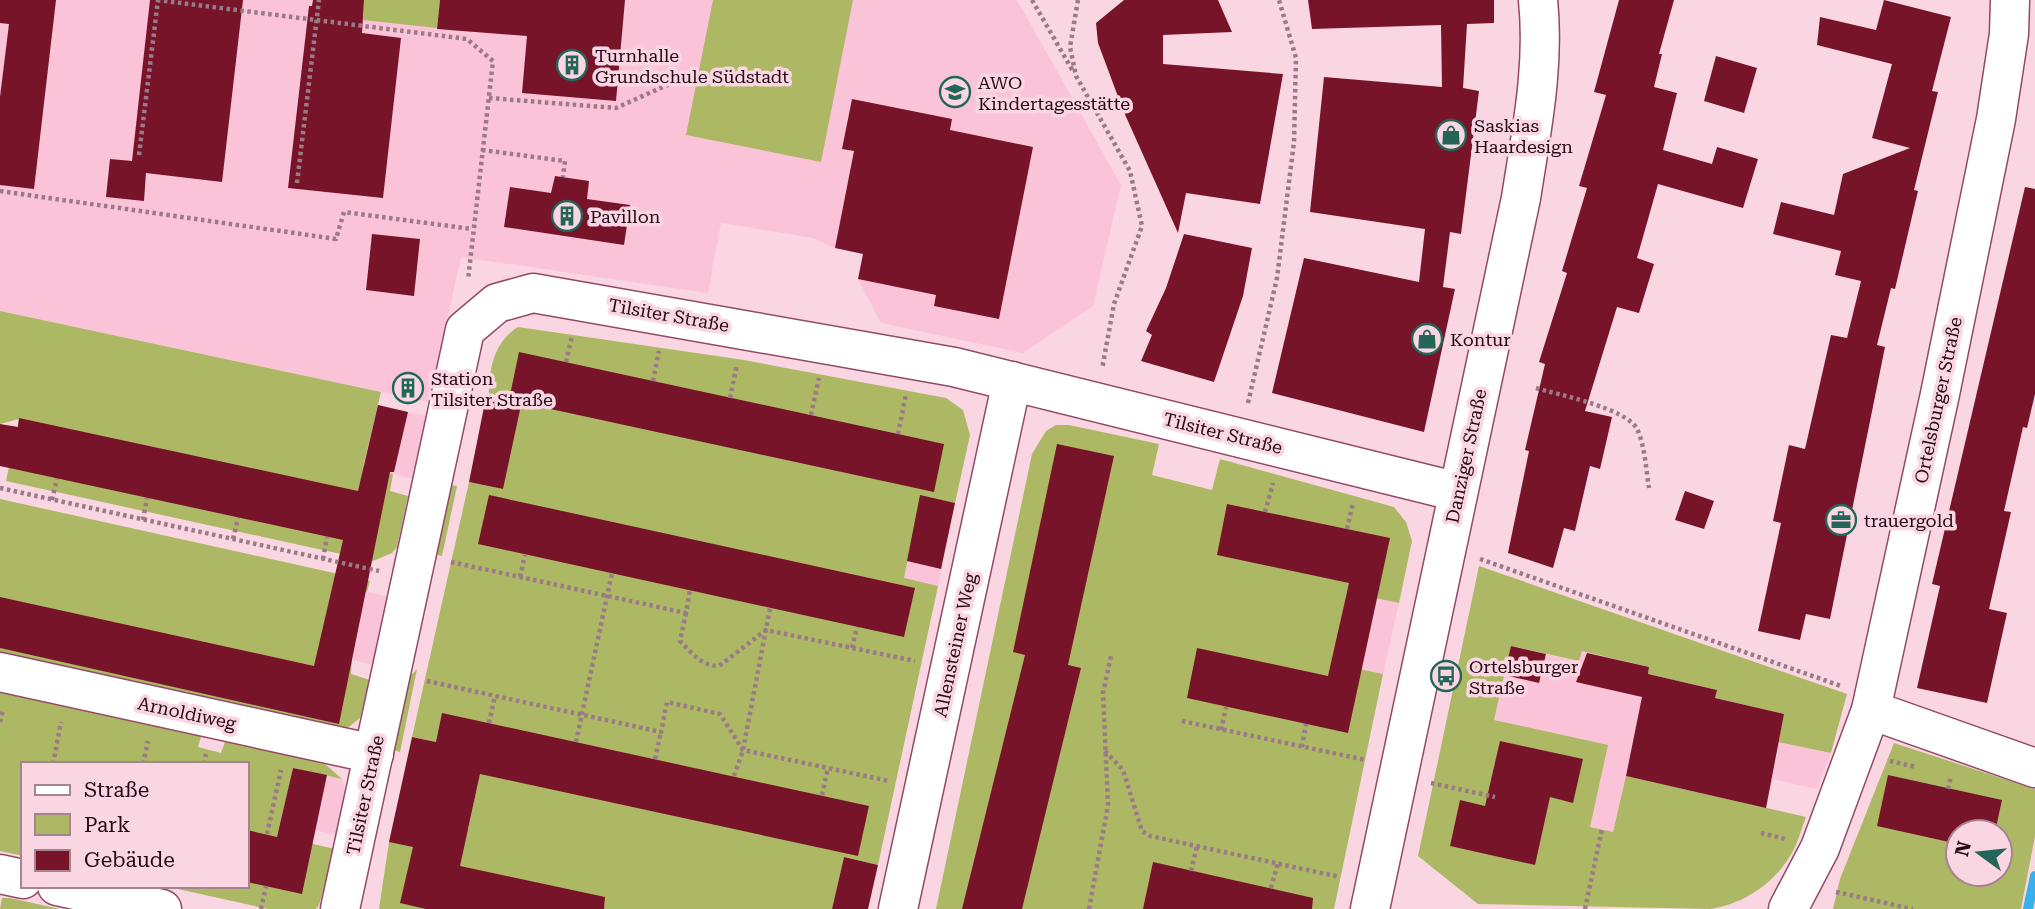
<svg xmlns="http://www.w3.org/2000/svg" width="2035" height="909" font-family="'Roboto Serif',serif">
  <style>
    .built { fill: #fbc3d7 }
    .green { fill: #adb864; fill-rule: evenodd }
    .lines { fill: none; stroke-linecap: round; stroke-linejoin: round }
    .stream { stroke: #39b0eb; stroke-width: 10 }
    .building { fill: #78142a }
    .minor-casing { stroke: #934968; stroke-width: 41 }
    .path { stroke: #9b7a87; stroke-width: 4.5; stroke-dasharray: 3.5 3.5; stroke-linecap: butt }
    .minor { stroke: #fff; stroke-width: 38 }
    .labels { text-anchor: middle; dominant-baseline: central; stroke-width: 7; stroke-linejoin: round; paint-order: stroke }
    .poi-label { font-size: 18px; fill: #260916; stroke: #f9d6e2; text-anchor: start }
    .street-label { font-size: 18px; fill: #260916; stroke: #f9d6e2 }
  </style>
  <rect width="100%" height="100%" fill="#f9d6e2"/>
  <g class="built">
    <polygon points="0,0 1017,0 1121,185 1093,306 1023,353 881,323 858,279 863,254 835,248 814,238 721,223 708,293 461,257 429,402 0,311"/>
    <polygon points="378,405 429,417 415,479 363,467"/>
    <polygon points="921,495 955,503 938,586 904,579"/>
    <polygon points="333,584 386,596 388,603 374,665 318,652"/>
    <polygon points="1347,592 1399,603 1383,674 1332,663"/>
    <polygon points="1511,646 1578,661 1582,651 1649,667 1648,674 1717,690 1716,698 1784,714 1778,742 1831,753 1817,789 1773,779 1766,808 1626,776 1613,832 1590,827 1494,720"/>
    <polygon points="293,768 342,779 346,794 336,835 281,822"/>
  </g>
  <g class="green">
    <polygon points="364,0 440,0 437,28 363,20"/>
    <polygon points="713,0 853,0 821,162 686,135"/>
    <polygon points="0,311 381,392 363,467 393,474 390,491 408,496 397,547 392,553 373,561 6,481 19,419 0,424"/>
    <path d="M518,327L744,360L946,398L963,410L970,435L955,503L921,496L904,578L938,586L878,865L844,857L832,909H379L389,842L468,830L480,774L432,763L436,742L412,737L469,482L503,489C495,443 469,357 518,327Z"/>
    <polygon points="1056,425 1069,425 1159,444 1152,475 1212,490 1220,459 1394,507 1406,522 1412,541 1399,603 1347,592 1332,663 1383,674 1334,909 936,909 1032,454 1046,431"/>
    <polygon points="448,485 457,486 442,556 432,553"/>
    <polygon points="0,499 370,581 367,592 333,584 318,652 352,660 351,674 370,680 360,718 341,733 0,661"/>
    <path d="M1479,566L1847,694L1831,753L1778,742L1784,714L1715,698L1717,690L1648,674L1649,667L1582,651L1579,661L1511,646L1494,720L1608,745L1590,827L1613,832L1626,776L1806,817C1802,827 1799,839 1794,849C1777,882 1746,903 1711,909L1478,904L1418,856Z"/>
    <polygon points="417,669 400,752 393,750 400,687"/>
    <polygon points="0,685 203,730 198,747 221,753 226,739 309,750 342,779 293,768 281,822 313,844 335,849 319,905 316,909 268,909 164,886 247,886 247,764 23,764 23,856 0,851"/>
    <path d="M1894,743L2035,789V836L2021,909H1833L1840,879ZM1958,832H2000V874H1958Z"/>
    <polygon points="2,898 10,898 60,909 0,909"/>
  </g>
  <g class="lines">
    <polyline class="stream" points="2028,909 2035,876"/>
  </g>
  <g class="building">
    <polygon points="0,0 56,0 34,189 0,185 0,97 9,24 0,23"/>
    <polygon points="150,0 243,0 222,182 146,173 144,201 106,197 110,159 132,161"/>
    <polygon points="313,0 364,0 362,33 401,38 383,198 288,188 309,6 312,6"/>
    <polygon points="440,0 625,0 616,101 522,93 527,36 437,29"/>
    <polygon points="1124,0 1218,0 1232,32 1163,35 1163,64 1283,74 1260,204 1186,193 1178,233 1123,110 1098,43 1096,23"/>
    <polygon points="1308,0 1494,0 1494,23 1467,24 1463,88 1479,91 1461,234 1450,232 1443,287 1455,289 1424,432 1272,393 1304,258 1419,282 1425,229 1310,212 1324,77 1442,87 1441,25 1312,29"/>
    <polygon points="1619,0 1674,0 1659,54 1662,54 1654,87 1677,93 1663,150 1712,164 1717,147 1758,159 1743,208 1658,184 1637,258 1654,264 1639,313 1617,307 1585,411 1612,417 1600,469 1590,466 1575,531 1564,528 1553,568 1508,553 1529,451 1525,450 1545,364 1539,362 1567,273 1562,271 1587,188 1579,186 1606,95 1594,92"/>
    <polygon points="1884,0 1951,17 1932,91 1938,92 1914,190 1918,191 1895,289 1891,288 1877,345 1885,347 1830,619 1806,614 1800,640 1758,631 1781,523 1773,521 1789,445 1805,449 1831,335 1847,338 1861,281 1835,275 1841,251 1773,234 1781,202 1834,215 1843,174 1910,148 1872,138 1892,64 1817,45 1820,17 1876,30"/>
    <polygon points="1716,56 1757,68 1744,113 1704,101"/>
    <polygon points="852,99 952,119 950,130 1033,147 999,319 934,306 936,295 858,279 863,254 835,248 854,151 842,149"/>
    <polygon points="555,176 589,181 587,199 630,205 624,245 504,227 510,187 551,193"/>
    <polygon points="2025,187 2035,189 2035,394 2027,428 2023,427 2004,511 2011,512 1989,609 2007,613 1987,703 1917,688 1940,586 1932,584"/>
    <polygon points="372,234 420,239 414,296 366,290"/>
    <polygon points="1184,234 1252,248 1243,296 1214,382 1141,361 1152,335 1146,331 1166,288"/>
    <polygon points="519,352 944,444 934,492 509,400"/>
    <polygon points="486,397 521,405 503,489 469,482"/>
    <polygon points="378,405 408,412 394,472 390,472 339,724 0,648 0,597 314,666 343,540 0,466 0,424 18,427 19,418 358,491"/>
    <polygon points="1057,444 1114,456 1068,665 1081,668 1022,909 962,909 1025,655 1013,652"/>
    <polygon points="1685,491 1714,501 1704,529 1675,520"/>
    <polygon points="489,495 915,588 904,637 478,544"/>
    <polygon points="920,495 955,503 941,569 907,561"/>
    <polygon points="1227,504 1390,538 1348,733 1187,698 1197,648 1328,676 1349,583 1217,555"/>
    <polygon points="1511,646 1546,654 1539,683 1504,675"/>
    <polygon points="1587,653 1649,667 1648,674 1717,690 1715,698 1784,714 1766,808 1626,776 1642,697 1576,682"/>
    <polygon points="442,713 869,806 858,856 480,774 460,866 605,897 604,909 426,909 400,903 413,847 389,842 412,737 436,742"/>
    <polygon points="1500,741 1583,759 1573,803 1550,797 1535,865 1450,846 1460,800 1485,806"/>
    <polygon points="293,768 327,775 302,894 247,882 247,830 277,837"/>
    <polygon points="1888,775 2002,800 1995,832 1958,832 1958,844 1877,826"/>
    <polygon points="844,857 878,865 868,909 832,909"/>
    <polygon points="1153,862 1313,898 1312,909 1143,909"/>
  </g>
  <g class="lines">
    <g class="minor-casing">
      <g id="minor">
        <polyline points="0,672 374,754"/>
        <polyline points="1871,710 2035,768"/>
        <polyline points="0,874 23,879"/>
        <polyline points="57,886 162,909"/>
        <polyline points="340,909 465,330 497,303 533,293 954,367 1458,492"/>
        <polyline points="898,909 1012,381"/>
        <path d="M1370,909L1521,198C1531,133 1545,67 1538,0"/>
        <polyline points="1788,909 1820,848 1871,710 1940,394 1996,119 2009,34 2010,0"/>
      </g>
    </g>
    <g class="path">
      <polyline points="157,0 467,39 493,61 468,280"/>
      <polyline points="1032,0 1074,73"/>
      <polyline points="1078,0 1070,47 1076,76 1130,171 1142,226 1114,304 1102,369"/>
      <polyline points="489,98 616,108 694,73"/>
      <polyline points="482,150 565,161 563,177"/>
      <polyline points="139,155 158,0"/>
      <polyline points="297,183 319,0"/>
      <polyline points="0,191 336,239 344,212 472,229"/>
      <polyline points="566,362 572,336"/>
      <polyline points="653,381 659,351"/>
      <path d="M1536,388C1559,395 1626,408 1637,429C1645,445 1646,470 1649,488"/>
      <polyline points="730,398 737,364"/>
      <polyline points="1248,403 1277,278 1294,142 1296,58 1279,0"/>
      <polyline points="811,415 819,378"/>
      <polyline points="898,434 906,394"/>
      <polyline points="0,488 379,571"/>
      <polyline points="52,500 57,479"/>
      <polyline points="1265,512 1273,483"/>
      <polyline points="143,520 147,498"/>
      <polyline points="1347,529 1353,503"/>
      <polyline points="233,539 238,518"/>
      <polyline points="323,559 327,537"/>
      <polyline points="1480,559 1841,686"/>
      <polyline points="451,562 686,613 690,590"/>
      <polyline points="520,577 525,555"/>
      <path d="M686,613L680,641C692,653 701,666 719,666L766,630L915,661"/>
      <polyline points="852,648 857,627"/>
      <polyline points="427,681 661,732 667,702 720,714 743,750 889,781"/>
      <polyline points="1182,721 1366,760"/>
      <polyline points="0,722 3,709"/>
      <polyline points="489,723 495,696"/>
      <polyline points="1221,730 1226,707"/>
      <polyline points="576,742 612,573"/>
      <polyline points="1302,747 1306,724"/>
      <polyline points="1105,751 1123,770 1142,831 1150,836 1340,877"/>
      <polyline points="655,759 661,732"/>
      <polyline points="1890,761 1916,767"/>
      <polyline points="53,764 61,722"/>
      <polyline points="143,764 148,741"/>
      <polyline points="204,764 206,754"/>
      <polyline points="734,776 743,750 770,608"/>
      <polyline points="1431,783 1495,797"/>
      <polyline points="1948,789 1951,776"/>
      <polyline points="822,795 828,768"/>
      <polyline points="1761,833 1785,839"/>
      <polyline points="267,834 281,770"/>
      <polyline points="1191,871 1197,846"/>
      <polyline points="1271,888 1278,863"/>
      <polyline points="1836,892 1913,909"/>
      <polyline points="261,909 266,886"/>
      <polyline points="1089,909 1108,805 1103,693 1111,656"/>
      <polyline points="1585,909 1602,829"/>
    </g>
    <use href="#minor" class="minor"/>
  </g>
  <defs>
    <g id="building-ring" transform="scale(1.575)"><circle r="9.5" fill="#f9d6e2" stroke="#236657" stroke-width="1.5"/><path d="M-4-6H4V6H1V3H-1V6H-4ZM-2.5-4.3h1.7v1.8h-1.7ZM.8-4.3h1.7v1.8H.8ZM-2.5-1h1.7V.8h-1.7ZM.8-1h1.7V.8H.8Z" fill="#236657"/></g>
    <g id="school-ring" transform="scale(1.575)"><circle r="9.5" fill="#f9d6e2" stroke="#236657" stroke-width="1.5"/><path d="M0-5L7-2L0 1L-7-2ZM-4 1L0 2.5L4 1V4Q0 6-4 4Z" fill="#236657"/></g>
    <g id="shop-ring" transform="scale(1.575)"><circle r="9.5" fill="#f9d6e2" stroke="#236657" stroke-width="1.5"/><path d="M-5-2.5h2.3a2.7 3.5 0 0 1 5.4 0H5L5.5 6h-11ZM-1.5-2.5h3a1.5 2.3 0 0 0-3 0Z" fill="#236657"/></g>
    <g id="office-ring" transform="scale(1.575)"><circle r="9.5" fill="#f9d6e2" stroke="#236657" stroke-width="1.5"/><path d="M-6-3h4V-5.5h4V-3h4V5H-6ZM-1-4.5V-3h2v-1.5ZM-6 0V1H6V0Z" fill="#236657"/></g>
    <g id="bus-ring" transform="scale(1.575)"><circle r="9.5" fill="#f9d6e2" stroke="#236657" stroke-width="1.5"/><path d="M-5-6H5V4H4V6H2V4H-2V6H-4V4H-5ZM-3.5-4V0h7V-4ZM-3.5 1.2v1.5H-2V1.2ZM2 1.2v1.5H3.5V1.2Z" fill="#236657"/></g>
  </defs>
  <g fill-rule="evenodd">
    <use href="#building-ring" x="572" y="65"/>
    <use href="#school-ring" x="955" y="92"/>
    <use href="#shop-ring" x="1451" y="135"/>
    <use href="#building-ring" x="567" y="216"/>
    <use href="#shop-ring" x="1427" y="339"/>
    <use href="#building-ring" x="408" y="388"/>
    <use href="#office-ring" x="1841" y="520"/>
    <use href="#bus-ring" x="1446" y="676"/>
  </g>
  <g class="labels">
    <g class="poi-label">
      <text x="595" y="55">Turnhalle<tspan x="595" dy="21">Grundschule Südstadt</tspan></text>
      <text x="978" y="82">AWO<tspan x="978" dy="21">Kindertagesstätte</tspan></text>
      <text x="1474" y="125">Saskias<tspan x="1474" dy="21">Haardesign</tspan></text>
      <text x="590" y="216">Pavillon</text>
      <text x="1450" y="339">Kontur</text>
      <text x="431" y="378">Station<tspan x="431" dy="21">Tilsiter Straße</tspan></text>
      <text x="1864" y="520">trauergold</text>
      <text x="1469" y="666">Ortelsburger<tspan x="1469" dy="21">Straße</tspan></text>
    </g>
    <g class="street-label">
      <text transform="translate(669 315) rotate(10)">Tilsiter Straße</text>
      <text transform="translate(1938 400) rotate(-78)">Ortelsburger Straße</text>
      <text transform="translate(1223 433) rotate(14)">Tilsiter Straße</text>
      <text transform="translate(1466 456) rotate(-78)">Danziger Straße</text>
      <text transform="translate(955 645) rotate(-78)">Allensteiner Weg</text>
      <text transform="translate(187 713) rotate(12)">Arnoldiweg</text>
      <text transform="translate(365 795) rotate(-78)">Tilsiter Straße</text>
    </g>
  </g>
  <rect x="21" y="762" width="228" height="126" fill="#f9d6e2" stroke="#a58490" stroke-width="2"/>
  <rect x="35" y="785" width="35" height="10" fill="#ffffff" stroke="#a58490" stroke-width="2"/>
  <text x="84" y="797" font-size="21" fill="#260916">Straße</text>
  <rect x="35" y="814" width="35" height="21" fill="#adb864" stroke="#a58490" stroke-width="2"/>
  <text x="84" y="832" font-size="21" fill="#260916">Park</text>
  <rect x="35" y="850" width="35" height="21" fill="#78142a" stroke="#a58490" stroke-width="2"/>
  <text x="84" y="867" font-size="21" fill="#260916">Gebäude</text>
  <g transform="translate(1979 853) rotate(285)"><circle r="33" fill="#f9d6e2" stroke="#a58490" stroke-width="2"/>
  <path d="M0-5L12 26L0 18L-12 26Z" fill="#236657"/>
  <text y="-10" font-size="19" font-weight="bold" text-anchor="middle" fill="#260916">N</text>
  </g>
</svg>
